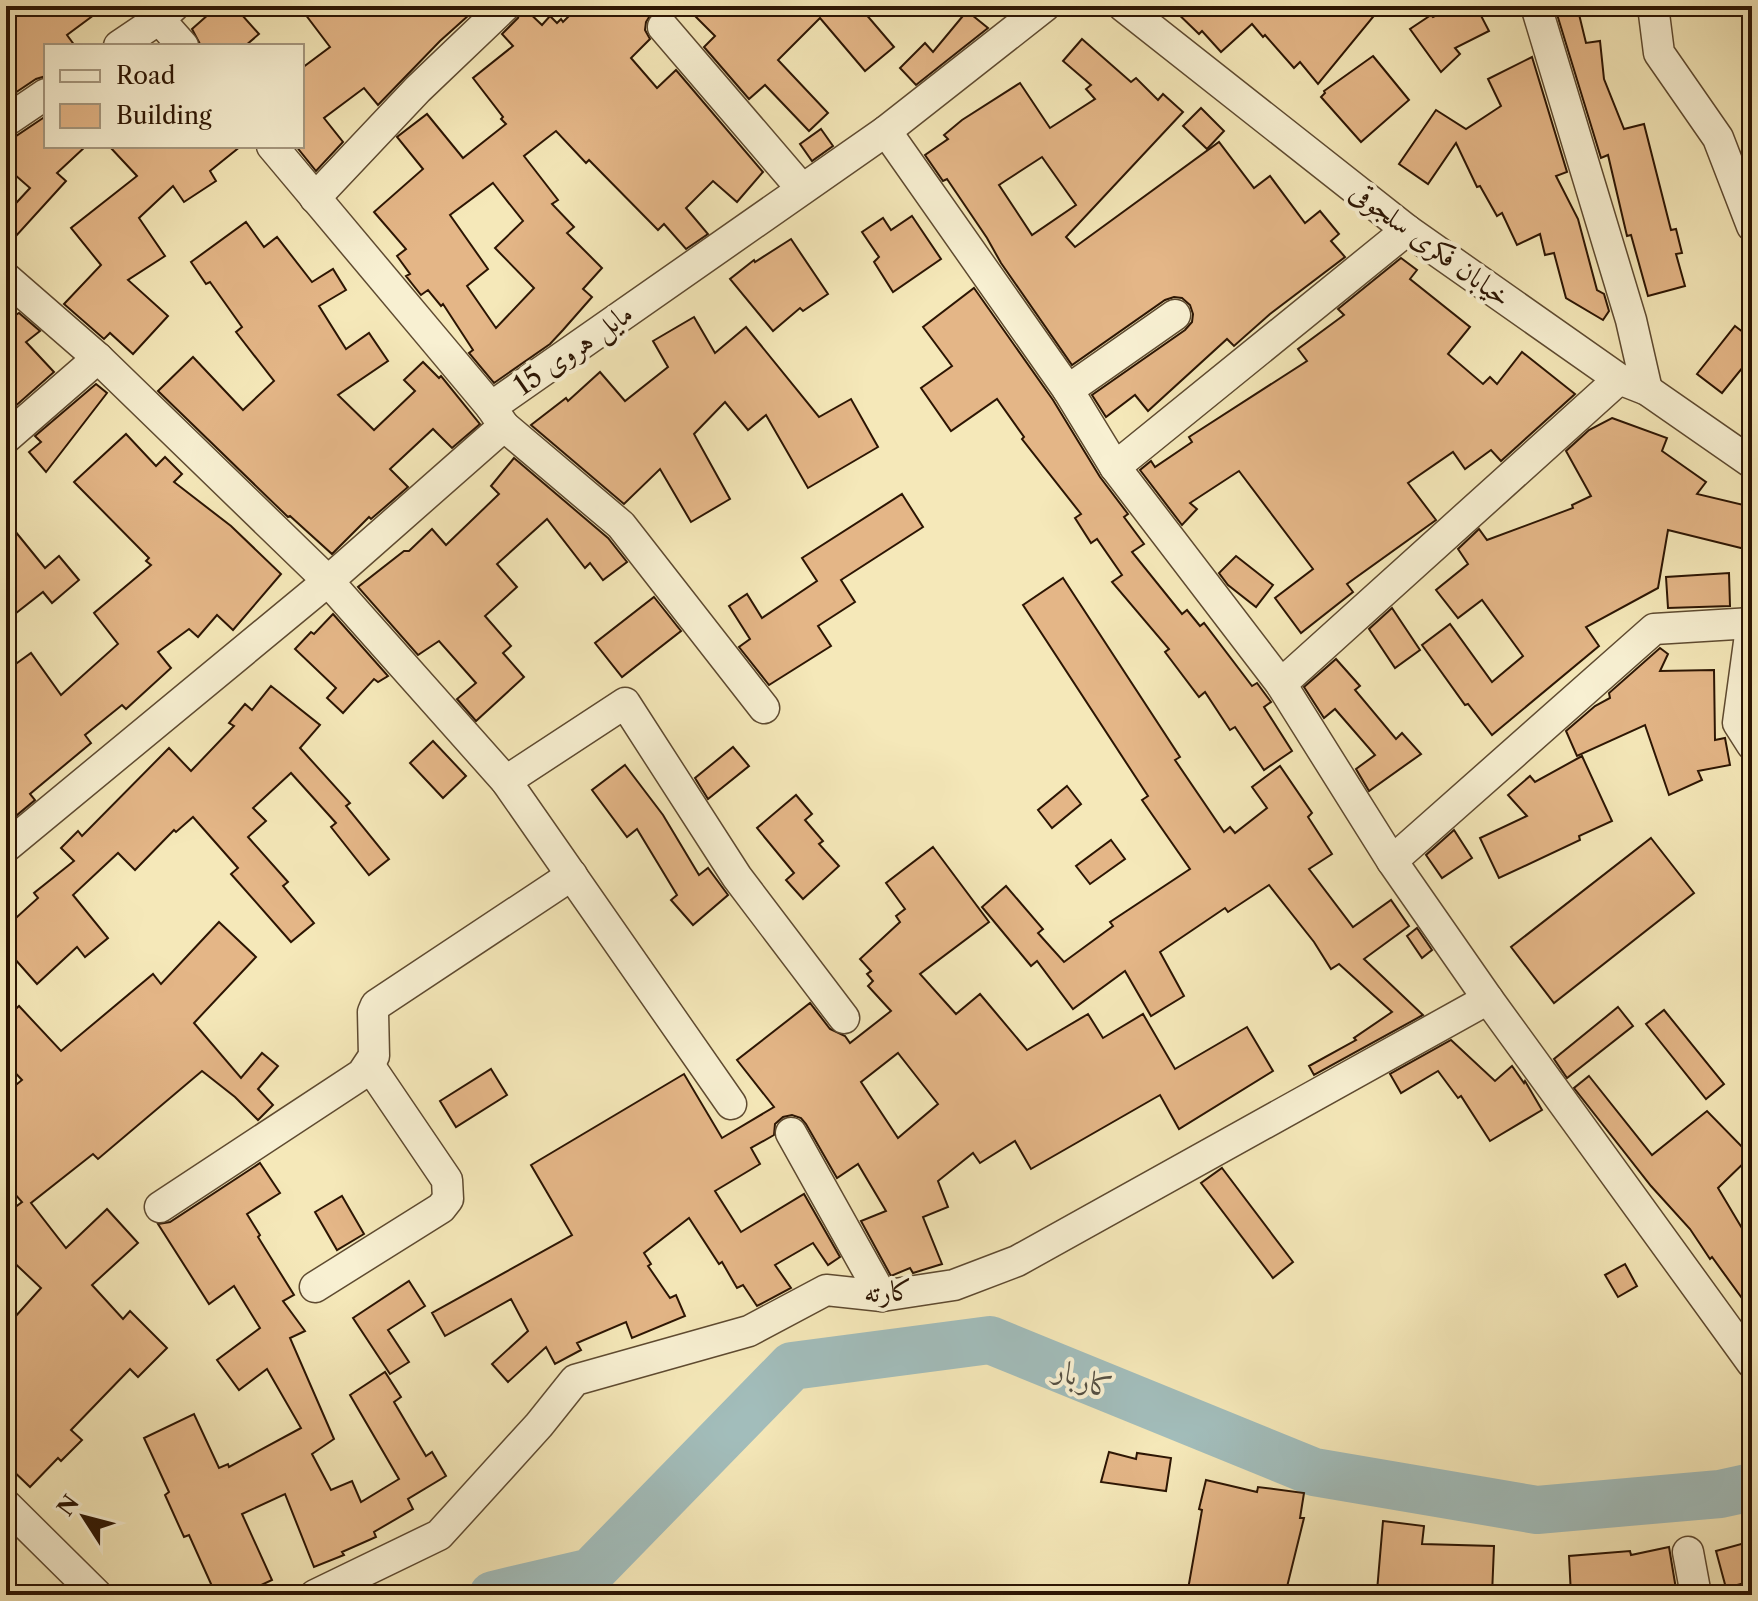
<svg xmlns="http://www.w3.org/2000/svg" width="1758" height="1601" font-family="'Libre Caslon Text',Amiri,serif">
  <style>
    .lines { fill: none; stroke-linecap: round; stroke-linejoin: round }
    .river { stroke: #a2bdbb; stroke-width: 48 }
    .building { fill: #e4b687; stroke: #2c1503; stroke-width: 2; fill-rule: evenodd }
    .minor-casing { stroke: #5e4a30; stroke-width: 33 }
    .minor { stroke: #f8f0d2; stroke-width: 30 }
    .labels { text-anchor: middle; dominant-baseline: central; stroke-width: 8; stroke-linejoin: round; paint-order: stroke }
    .street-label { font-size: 28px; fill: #2c1503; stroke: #f8f0d2 }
    .water-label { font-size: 30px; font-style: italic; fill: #555043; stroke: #f8f0d2 }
  </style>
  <rect width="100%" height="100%" fill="#f5e8b9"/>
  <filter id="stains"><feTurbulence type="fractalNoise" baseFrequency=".0025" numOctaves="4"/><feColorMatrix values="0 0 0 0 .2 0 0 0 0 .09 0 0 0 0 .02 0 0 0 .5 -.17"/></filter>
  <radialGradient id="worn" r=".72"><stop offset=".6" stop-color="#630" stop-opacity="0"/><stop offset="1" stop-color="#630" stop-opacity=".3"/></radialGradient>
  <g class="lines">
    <polyline class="river" points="493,1595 591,1572 792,1366 990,1340 1314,1472 1537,1510 1720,1494 1752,1487"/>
  </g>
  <g class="building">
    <polygon points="6,6 106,6 67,35 75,46 46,46 46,76 36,79 6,99"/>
    <polygon points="218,6 234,6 259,34 245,46 201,46 192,29"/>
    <polygon points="299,6 479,6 440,41 378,105 364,88 324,118 343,142 316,171 296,146 302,146 302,68 330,47"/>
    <path d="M522,6L542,25L550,16L557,23L561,19L563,22L579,6H685L676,15L660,9L651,14L646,22L645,30L650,39L631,58L657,88L676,70L763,172L737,202L713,181L686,208L708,234L686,249L664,224L658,230L589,160L586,163L556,131L524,156L558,200L552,204L574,227L567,233L602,268L583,289L592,297L563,330L550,344L494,383L469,353L473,350L443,304L441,306L428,290L421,295L406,276L410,274L397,256L406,249L374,212L423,169L397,137L427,114L463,158L506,124L501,119L503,117L473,78L513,46L502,34L518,18ZM493,183L523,221L495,248L534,288L496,328L467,286L488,269L450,215Z"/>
    <polygon points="685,6 859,6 894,47 865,71 820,18 778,60 828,113 809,131 765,85 749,99 704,47 715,36"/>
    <polygon points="1170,6 1382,6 1318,84 1300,62 1294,68 1265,35 1263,37 1252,24 1221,52 1202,31 1199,34"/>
    <polygon points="1455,6 1476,6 1489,31 1455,48 1460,54 1441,72 1410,29 1431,15 1433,17"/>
    <polygon points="1577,6 1586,43 1600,41 1604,79 1624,129 1644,124 1671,230 1676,229 1682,253 1676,254 1685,286 1648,296 1631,235 1627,236 1608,155 1601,158 1556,11"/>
    <polygon points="967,11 988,28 916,85 900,68 925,43 933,52"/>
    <path d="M1082,39L1131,82L1136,78L1158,100L1163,94L1183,112L1066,237L1075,247L1219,142L1254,188L1270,176L1305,223L1320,211L1339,234L1331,241L1345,257L1270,314L1234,346L1227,339L1148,411L1135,395L1106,417L1092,395L1185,330L1192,322L1193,314L1190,305L1182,298L1174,297L1165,300L1072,365L1001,263L987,238L947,179L943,181L925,155L948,139L944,135L962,120L1020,83L1050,128L1095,99L1086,89L1091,85L1063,61ZM1042,157L1076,205L1032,235L999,185Z"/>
    <polygon points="1373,56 1409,100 1361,142 1321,97 1325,93 1324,91"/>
    <polygon points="1532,57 1567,172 1556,176 1578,219 1597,290 1604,294 1609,311 1603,320 1566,298 1554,253 1545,255 1540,234 1517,245 1502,213 1497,216 1480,186 1477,187 1456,143 1428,184 1399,164 1436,110 1466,129 1501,106 1488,79"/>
    <polygon points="1201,108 1224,131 1207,149 1183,126"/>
    <polygon points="46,116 46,146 86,146 57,173 66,181 6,247 6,214 30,188 6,167 6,139 16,136"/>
    <polygon points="821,129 833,146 812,161 800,144"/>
    <polygon points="109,146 241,146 210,171 216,181 184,202 173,186 139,218 165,256 128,280 168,316 133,354 110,333 104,339 64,304 101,265 71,228 137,176"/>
    <polygon points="912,216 941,259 893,292 874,262 879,257 862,232 883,218 891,230"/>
    <polygon points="246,222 264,247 277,237 312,282 333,269 346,290 319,306 346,349 369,333 388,361 338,395 374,430 415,391 404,380 423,362 439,378 441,376 480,424 452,448 433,429 390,469 408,487 371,519 369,517 332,554 290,516 288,517 158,391 193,357 243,410 274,381 236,332 242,327 210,282 206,284 191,262"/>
    <polygon points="791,239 828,294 803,311 800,308 773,331 730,279 754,260 755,262"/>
    <polygon points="1401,258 1417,270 1410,279 1470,327 1448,354 1483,384 1490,377 1497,384 1522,352 1575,394 1501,461 1491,450 1465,469 1453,452 1408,483 1436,520 1347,584 1353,592 1301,633 1275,598 1313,569 1239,471 1190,503 1197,509 1182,525 1140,470 1151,461 1155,467 1192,442 1189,437 1307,361 1298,349 1344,315 1338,309"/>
    <polygon points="974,288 1053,400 1100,477 1128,514 1124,517 1144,544 1132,552 1182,614 1187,610 1200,626 1204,623 1252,686 1257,683 1271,702 1264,707 1292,751 1264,770 1235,727 1230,730 1205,692 1199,697 1165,652 1169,649 1112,582 1122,575 1097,539 1091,543 1075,518 1081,514 1022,439 1024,437 997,399 951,431 921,388 952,366 923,327"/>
    <polygon points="19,313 40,331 26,342 54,372 11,410 6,405 6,321"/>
    <polygon points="694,317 715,353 746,327 819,417 851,399 878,447 808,488 766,415 748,430 725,402 694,434 730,499 691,522 660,469 624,504 531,425 566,398 568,401 600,372 625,401 668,367 653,341"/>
    <polygon points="1735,326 1752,339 1752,356 1722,393 1697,374"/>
    <polygon points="96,384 107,393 46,472 29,452 41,442 35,436"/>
    <polygon points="1612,418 1667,438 1662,451 1706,482 1697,494 1752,507 1752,519 1745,549 1668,530 1658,588 1586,627 1599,646 1492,735 1468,704 1465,705 1422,645 1450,624 1492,682 1523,656 1482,600 1458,618 1436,590 1468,564 1458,549 1479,529 1487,540 1573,508 1572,505 1591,496 1566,451 1589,430"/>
    <polygon points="126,434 156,466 165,457 182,474 174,482 231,526 281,574 233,630 217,615 198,637 189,629 158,652 171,668 126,709 122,705 85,735 91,743 30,794 35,800 11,820 6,814 6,671 31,653 61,695 118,644 94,613 151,565 146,561 149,558 74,482"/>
    <polygon points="514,458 608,538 627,562 603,580 590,563 585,568 547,519 497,564 517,587 485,616 511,646 503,653 524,677 476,721 457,699 476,683 439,641 418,655 358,587 404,551 409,551 432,529 446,545 499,494 491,486"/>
    <polygon points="902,494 923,527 841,580 855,602 818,626 831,646 769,685 739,647 750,639 729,606 747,594 762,618 817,581 802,558"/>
    <polygon points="6,520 45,568 59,556 79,580 52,603 43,592 6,621"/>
    <polygon points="1236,556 1273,585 1256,607 1228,585 1219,573"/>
    <polygon points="1729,573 1730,606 1668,608 1666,577"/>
    <polygon points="1063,578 1180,757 1175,760 1224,832 1230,827 1235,833 1267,808 1252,787 1280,766 1312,813 1308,817 1332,854 1309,869 1353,927 1391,900 1409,926 1364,959 1423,1015 1314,1075 1309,1066 1356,1040 1354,1038 1392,1012 1339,964 1331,969 1314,942 1269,885 1228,912 1225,908 1160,952 1184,996 1151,1016 1125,971 1073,1009 1037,961 1031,966 982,907 1006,886 1043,929 1038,933 1064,962 1113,926 1110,922 1190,869 1142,800 1148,796 1023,605"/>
    <polygon points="654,597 681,631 622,677 595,643"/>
    <polygon points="1392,608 1420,650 1395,668 1369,629"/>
    <polygon points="333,614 388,676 378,682 374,679 343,713 327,698 336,688 295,649 311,632 314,634"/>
    <polygon points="1660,648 1668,654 1660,671 1714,670 1715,740 1725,738 1730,765 1698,771 1702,780 1669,795 1645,725 1577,756 1566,731 1595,706 1610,698 1609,693"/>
    <polygon points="1336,659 1360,686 1355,690 1396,739 1402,733 1421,754 1369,791 1356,769 1375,755 1335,709 1324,718 1304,687"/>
    <polygon points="271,686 320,725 300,748 350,803 346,806 389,859 369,875 331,827 336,823 291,773 253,808 266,821 248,837 288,882 283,886 314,923 291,942 231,874 238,868 193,817 176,832 174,830 135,870 118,853 73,895 108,938 85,957 77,947 37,984 6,949 6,927 38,898 34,893 74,861 61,848 78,831 82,836 169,748 191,771 234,726 229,723 245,704 252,710"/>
    <polygon points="433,741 466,776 443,798 410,763"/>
    <polygon points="733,747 749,766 708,799 695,778"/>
    <polygon points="1582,756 1612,821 1579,836 1580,840 1499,878 1480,838 1527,816 1508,795 1530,776 1535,782"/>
    <polygon points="625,765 663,815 699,875 708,868 728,895 693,925 671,900 677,895 637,829 627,837 592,790"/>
    <polygon points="1067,786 1081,804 1052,828 1038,810"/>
    <polygon points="796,795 812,814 805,820 823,841 819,844 839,866 803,899 786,880 794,873 757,828"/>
    <polygon points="1454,830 1472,858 1442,878 1426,855"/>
    <polygon points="1651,838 1694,893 1554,1003 1511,947"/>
    <polygon points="1111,840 1125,859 1090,884 1076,866"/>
    <path d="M933,847L989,922L920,974L956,1014L980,994L1027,1050L1088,1014L1103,1038L1143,1014L1175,1069L1247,1027L1273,1071L1179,1129L1160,1095L1031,1169L1015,1141L980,1163L973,1153L938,1181L948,1207L923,1217L942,1264L913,1273L910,1268L891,1276L861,1221L886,1211L858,1164L837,1178L806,1124L801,1118L792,1115L783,1117L775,1124L774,1135L751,1148L760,1164L715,1191L741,1232L804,1194L840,1257L828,1265L813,1243L775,1265L791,1288L757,1306L743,1285L737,1288L722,1262L719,1264L689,1218L644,1253L651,1264L648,1266L670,1298L676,1295L685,1316L632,1338L626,1322L577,1343L581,1350L555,1364L546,1347L508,1382L492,1364L528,1331L511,1299L445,1336L432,1313L572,1235L531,1165L684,1074L722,1138L774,1107L737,1060L810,1003L830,1029L845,1036L850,1043L891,1011L868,986L873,981L867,974L871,971L860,959L900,922L896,916L905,909L886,883ZM898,1053L938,1104L898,1138L861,1082Z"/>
    <polygon points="219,922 256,957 194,1023 241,1078 262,1053 278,1066 258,1089 273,1105 258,1120 235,1097 202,1071 98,1159 93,1154 31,1203 66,1248 107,1209 138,1243 92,1285 123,1319 130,1311 167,1348 138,1377 130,1369 71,1430 82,1440 61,1461 58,1458 30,1487 6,1464 6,1327 41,1288 6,1255 6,1214 22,1202 6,1184 6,1093 22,1080 6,1063 6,1018 19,1006 61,1051 153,974 161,984"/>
    <polygon points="1417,928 1432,950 1422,958 1407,936"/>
    <polygon points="1618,1007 1633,1026 1567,1078 1554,1059"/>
    <polygon points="1664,1010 1724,1084 1706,1099 1646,1024"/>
    <polygon points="1451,1040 1495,1081 1512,1066 1524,1083 1525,1081 1542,1110 1490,1141 1461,1096 1458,1098 1438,1071 1401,1093 1390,1074"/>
    <polygon points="491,1069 507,1095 456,1127 440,1101"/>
    <polygon points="1589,1076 1652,1155 1707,1111 1751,1156 1718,1188 1752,1245 1752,1312 1712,1257 1710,1259 1690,1229 1651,1186 1574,1088"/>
    <polygon points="260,1163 280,1193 247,1214 260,1235 258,1237 294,1295 283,1301 305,1331 290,1338 334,1439 312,1454 331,1490 352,1481 361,1502 399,1479 350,1395 385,1372 401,1397 394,1402 426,1456 432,1452 446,1476 408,1499 413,1509 374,1532 376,1537 342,1552 344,1555 314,1567 285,1494 242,1514 272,1580 240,1595 216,1595 189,1535 184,1537 165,1495 169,1492 144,1438 194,1414 219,1468 228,1464 229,1467 301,1428 267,1369 239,1390 217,1360 260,1328 234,1286 209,1304 158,1224 170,1222"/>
    <polygon points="1222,1168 1293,1262 1273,1278 1201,1183"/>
    <polygon points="342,1196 364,1234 337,1250 315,1212"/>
    <polygon points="1625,1264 1637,1286 1618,1297 1605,1275"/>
    <polygon points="409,1281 425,1306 388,1330 409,1362 390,1374 353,1318"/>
    <polygon points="1109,1452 1136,1459 1137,1453 1171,1458 1166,1491 1101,1482"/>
    <polygon points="1206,1480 1257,1492 1258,1487 1304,1493 1300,1518 1304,1518 1285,1595 1187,1595 1202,1510 1199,1509"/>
    <polygon points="1383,1521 1424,1526 1422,1544 1494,1546 1492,1595 1434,1595 1377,1591"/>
    <polygon points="1752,1541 1752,1581 1726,1588 1716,1551"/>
    <polygon points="1669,1547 1677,1595 1571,1595 1569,1556 1630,1551 1631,1555"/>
  </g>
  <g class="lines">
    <g class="minor-casing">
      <g id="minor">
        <polyline points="1123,6 1407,230 1619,379 1647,390 1752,463"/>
        <polyline points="1536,6 1631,320 1647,390"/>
        <polyline points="1653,6 1659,53 1718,138 1752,226"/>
        <polyline points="159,19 183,46"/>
        <polyline points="663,27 802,189"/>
        <polyline points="119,46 159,19 174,6"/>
        <polyline points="6,121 46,94"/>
        <polyline points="886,131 1068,390 1115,467 1281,684 1392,861 1488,999 1752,1363"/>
        <polyline points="272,146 491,407"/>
        <polyline points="315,198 418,89 505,6"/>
        <polyline points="6,278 98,358 328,581 506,781 731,1104"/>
        <polyline points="1068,390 1175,315"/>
        <polyline points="504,426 621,525 764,708"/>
        <polyline points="6,438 98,358"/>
        <polyline points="1115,467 1407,230"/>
        <polyline points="1752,620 1738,723 1752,745"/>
        <polyline points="1281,684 1619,379"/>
        <polyline points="506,781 625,703 737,877 844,1018"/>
        <polyline points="6,847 328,581 504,426 491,407 886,131 1045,6"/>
        <polyline points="1392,861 1654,629 1752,623"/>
        <polyline points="791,1133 882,1296"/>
        <polyline points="160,1207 362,1074 374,1056 373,1012 376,1005 572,875"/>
        <polyline points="315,1287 441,1208 448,1199 447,1180 369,1065"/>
        <polyline points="6,1505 97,1595"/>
        <polyline points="1688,1552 1696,1595"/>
        <polyline points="315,1595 439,1535 539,1425 575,1380 749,1331 826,1290 882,1296 954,1285 1017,1261 1488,999"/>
      </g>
    </g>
    <use href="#minor" class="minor"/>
  </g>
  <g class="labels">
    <g class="street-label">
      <text transform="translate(1431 244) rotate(36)">خیابان فکری سلجوقی</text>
      <text transform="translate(573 349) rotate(-35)">مایل هروی 15</text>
      <text transform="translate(888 1291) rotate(-3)">کارته</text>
    </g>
    <g class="water-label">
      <text transform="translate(1085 1379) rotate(22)">کاربار</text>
    </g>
  </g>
  <rect width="1758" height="1601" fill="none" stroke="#f5e8b9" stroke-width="32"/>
  <rect x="8" y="8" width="1742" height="1585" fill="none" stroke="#2c1503" stroke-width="4"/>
  <rect x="16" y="16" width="1726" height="1569" fill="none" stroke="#2c1503" stroke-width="2"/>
  <rect x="44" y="44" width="260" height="104" fill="#f8f0d2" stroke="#a6987f" stroke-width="2"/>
  <rect x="60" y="70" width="40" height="12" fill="#f8f0d2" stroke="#a6987f" stroke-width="2"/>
  <text x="116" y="84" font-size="24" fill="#2c1503">Road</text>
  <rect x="60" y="104" width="40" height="24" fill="#e4b687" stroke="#a6987f" stroke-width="2"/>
  <text x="116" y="124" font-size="24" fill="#2c1503">Building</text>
  <g transform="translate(84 1517) rotate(306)" stroke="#f8f0d2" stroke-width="6" paint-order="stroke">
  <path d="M0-6L14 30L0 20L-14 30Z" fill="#2c1503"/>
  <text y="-12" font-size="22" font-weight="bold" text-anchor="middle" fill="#2c1503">N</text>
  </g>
  <rect width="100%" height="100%" filter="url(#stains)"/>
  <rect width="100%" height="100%" fill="url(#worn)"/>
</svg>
